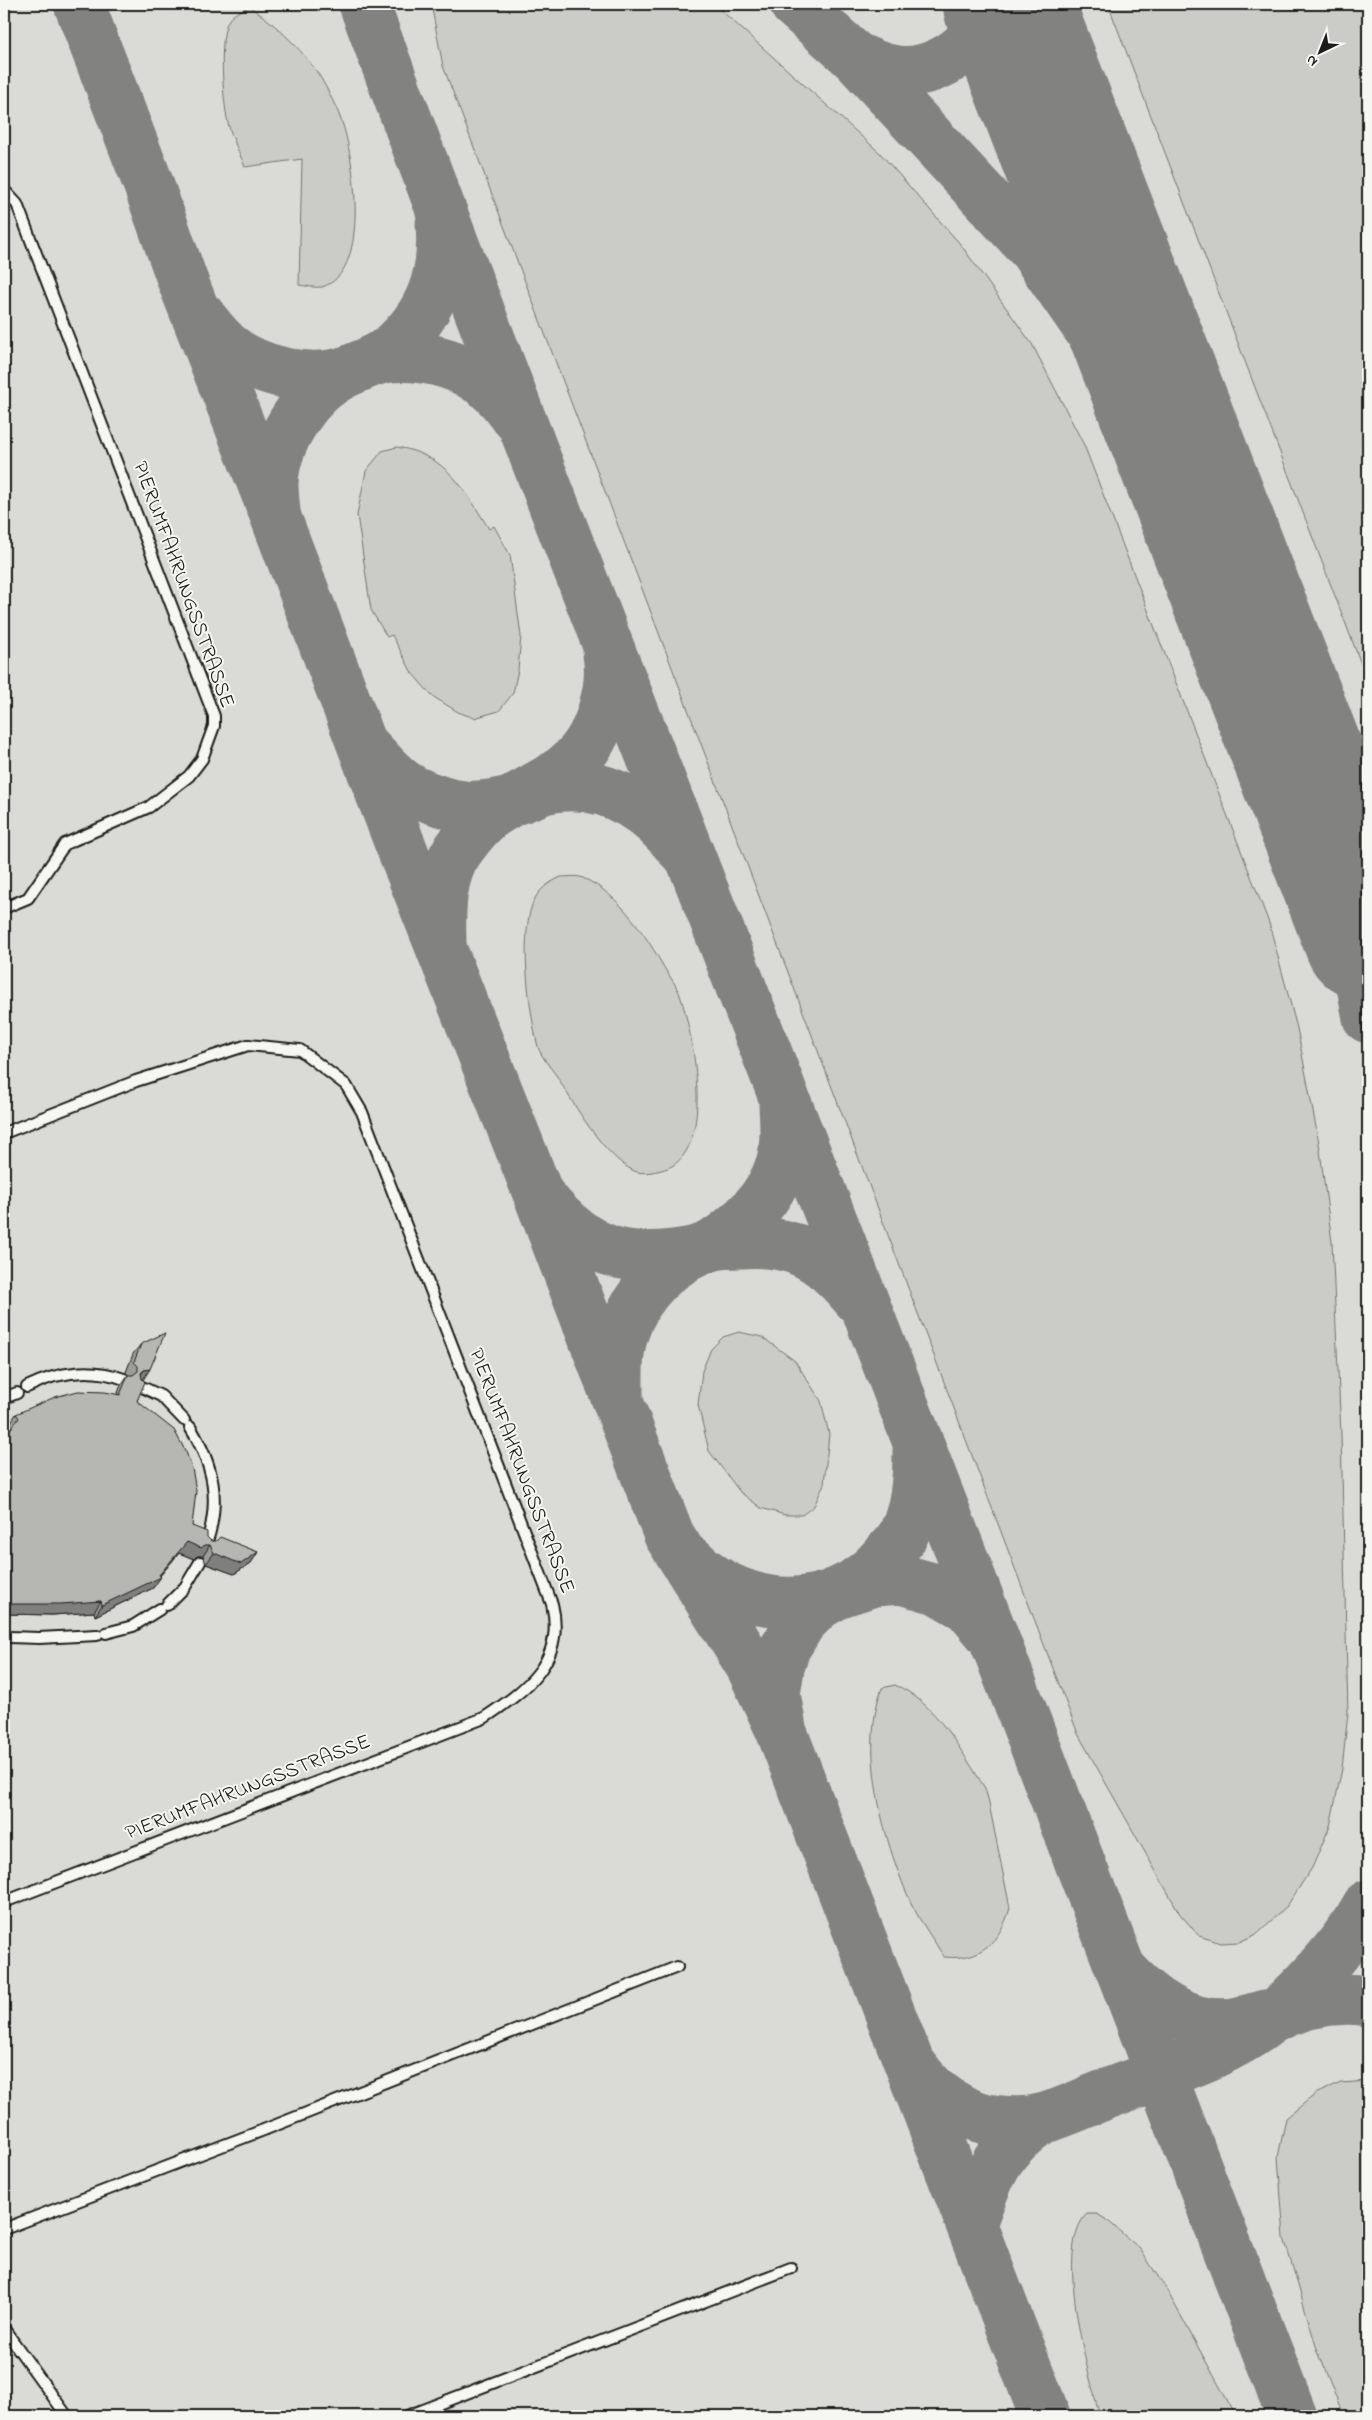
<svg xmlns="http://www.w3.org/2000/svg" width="1372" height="2420" font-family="'Indie Flower',sans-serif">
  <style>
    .built { fill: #dadad6 }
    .green { fill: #cbcbc7; stroke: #747472 }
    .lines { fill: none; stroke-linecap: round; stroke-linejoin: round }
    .taxiway { stroke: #828280; stroke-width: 51 }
    .runway { stroke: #828280; stroke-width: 130 }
    .service-casing { stroke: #1c1c1c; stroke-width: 14 }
    .service { stroke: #f6f6f2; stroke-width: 10 }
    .wall { fill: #9d9d9a; stroke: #1c1c1c }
    .shaded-wall { fill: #7f7f7d; stroke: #1c1c1c }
    .building { fill: #b6b6b3; stroke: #1c1c1c }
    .labels { text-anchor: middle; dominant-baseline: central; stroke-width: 4; stroke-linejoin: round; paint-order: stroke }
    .street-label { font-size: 21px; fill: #1c1c1c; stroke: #f6f6f2 }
  </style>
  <rect width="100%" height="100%" fill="#e9e9e5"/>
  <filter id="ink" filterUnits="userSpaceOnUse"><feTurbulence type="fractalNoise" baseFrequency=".02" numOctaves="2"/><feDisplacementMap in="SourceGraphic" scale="10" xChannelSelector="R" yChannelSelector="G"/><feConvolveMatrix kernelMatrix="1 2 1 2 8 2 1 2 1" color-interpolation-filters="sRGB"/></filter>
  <g filter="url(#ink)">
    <rect class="built" x="4" y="4" width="1364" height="2412"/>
    <g class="green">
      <polygon points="431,4 714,4 880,153 961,245 1032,344 1084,445 1269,923 1297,1028 1319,1143 1332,1242 1341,1434 1348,1713 1342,1769 1330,1826 1312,1868 1287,1906 1273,1919 1255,1935 1239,1942 1221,1943 1199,1936 1180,1914 1078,1734 443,66"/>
      <polygon points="1108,4 1368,4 1368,682"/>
      <path d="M250,7C275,23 307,54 322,80C330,94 343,120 346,136C355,172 369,273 322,287C315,288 306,286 299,285L302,159L245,167C240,154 233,140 229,127C223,106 219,46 226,26C229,15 240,10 250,7Z"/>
      <path d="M397,447C447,455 465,490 489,529L494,526L510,555L521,636L518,670L513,693L499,711L474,718L458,712L432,696L412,673L392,635L387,637L371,610L357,515L366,471L382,451Z"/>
      <path d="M561,877C567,877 577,875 583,878C620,894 646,936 665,969C670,977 677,986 680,995C693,1034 716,1147 668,1168C659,1171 643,1175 634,1171C603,1156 574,1104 556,1075C550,1067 541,1056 538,1047C529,1011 518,930 535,898C542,887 550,882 561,877Z"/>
      <polygon points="739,1332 762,1337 795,1361 821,1401 829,1434 824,1484 814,1506 802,1515 785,1515 761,1508 740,1492 709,1451 698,1405 702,1371 711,1349 723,1337"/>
      <path d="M895,1685C934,1700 963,1754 985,1788L988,1799L1010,1908C1000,1942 980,1961 944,1957C934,1940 921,1923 912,1905C885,1847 858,1751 882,1688Z"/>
      <polygon points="1368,2081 1368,2416 1343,2416 1316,2346 1284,2238 1278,2157 1286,2118 1317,2093 1341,2083"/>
      <path d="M1087,2214H1097L1107,2220L1140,2249L1165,2287L1236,2416H1100C1088,2374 1053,2246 1087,2214Z"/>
    </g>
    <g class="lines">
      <g class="taxiway">
        <polyline points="79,4 148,183 182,279 275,515 400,844 539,1196 669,1535 751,1666 781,1730 1045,2416"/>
        <path d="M364,4C526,442 699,877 868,1313C1011,1680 1151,2048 1292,2416"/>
        <polyline points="795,4 855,57 1034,250 1111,361 1242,610"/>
        <path d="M855,57C867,62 879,68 891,70C932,79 983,45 989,4"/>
        <path d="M201,317C208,327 217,337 226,346C254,370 301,381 337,374C355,370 373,358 392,357C420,354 456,363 479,379C494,388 506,403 516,417"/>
        <path d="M275,511C274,502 273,493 273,484C274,444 303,397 337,377C354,367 376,362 392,349C431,315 445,275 441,224"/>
        <path d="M365,747C377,759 387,772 400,782C413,793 447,805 464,806C482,807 502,804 520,798C529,795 539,790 548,788C604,777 649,808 682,849"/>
        <polyline points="1309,783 1351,928 1368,1018"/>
        <path d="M441,941C440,912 440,874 459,849C467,838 480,821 492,813C541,780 587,774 604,707C609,690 611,672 608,654"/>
        <path d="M542,1199C588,1255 628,1265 698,1251"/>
        <path d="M713,1245C743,1224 770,1200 781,1164C787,1146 785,1124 784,1106"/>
        <path d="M618,1395C618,1374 617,1354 623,1334C635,1293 670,1259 711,1246C720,1243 732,1243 741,1243C764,1241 791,1244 811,1256C830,1267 844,1283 859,1300"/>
        <path d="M692,1562C747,1615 834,1618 885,1557C891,1550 900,1542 904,1533C916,1506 918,1480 918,1451"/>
        <polyline points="780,1722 775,1694 779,1668 785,1648 801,1622 819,1604 840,1592 874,1581 900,1579 937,1589 968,1607 990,1633"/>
        <path d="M1122,1970C1151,2002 1188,2029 1234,2023C1244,2021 1254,2018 1265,2015"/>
        <path d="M1272,2018C1302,2003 1335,1996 1368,2001"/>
        <path d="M913,2067C933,2096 964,2118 1000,2121C1013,2122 1029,2122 1041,2119C1065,2113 1089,2100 1112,2092C1164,2072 1226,2055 1270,2019C1306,1989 1345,1946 1368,1905"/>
        <path d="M971,2223C991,2172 994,2152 1041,2119"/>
      </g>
      <polyline class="runway" points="1008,4 1368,936"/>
      <g class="service-casing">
        <g id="service">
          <polyline points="4,190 17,204 214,716 214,726 202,759 189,776 149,807 65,844 28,898 4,908"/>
          <path d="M4,1133L136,1081L248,1045L300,1050L346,1085L362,1112L552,1604C566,1661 526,1690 484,1718L4,1902"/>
          <polyline points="140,1386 161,1396 184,1420"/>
          <path d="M27,1387C57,1372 91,1367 124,1379"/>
          <polyline points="4,1398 17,1393"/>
          <path d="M190,1427C214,1466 221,1500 206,1545"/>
          <polyline points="167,1605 185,1587 200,1562"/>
          <polyline points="106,1633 133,1626 160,1609"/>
          <polyline points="9,1637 39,1638 97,1635"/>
          <polyline points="4,2229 261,2131 677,1967"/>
          <polyline points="4,2329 67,2416"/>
          <polyline points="407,2416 791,2268"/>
        </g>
      </g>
      <use href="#service" class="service"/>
    </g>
    <polygon class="wall" points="141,1344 143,1380 137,1401 192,1526 207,1537 211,1541 258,1552 251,1563 234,1574 206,1564 203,1556 197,1556 194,1559 179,1553 160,1576 153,1588 95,1616 94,1612 53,1615 4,1614 4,1437 11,1428 9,1425 16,1414 117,1395 121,1385 128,1375 126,1372 133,1354"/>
    <g class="shaded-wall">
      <polygon points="150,1369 143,1380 134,1384 144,1370"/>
      <polygon points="187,1542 210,1545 203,1556 197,1556 194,1559 179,1553 158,1578 161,1577 153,1588 95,1616 102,1605"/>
      <polygon points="258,1552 251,1563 234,1574 206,1564 214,1553"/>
      <polygon points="101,1601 94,1612 53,1615 4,1614 4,1603"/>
    </g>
    <polygon class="building" points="165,1333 150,1369 144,1370 141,1373 142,1379 145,1382 137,1401 174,1430 186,1452 192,1468 196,1491 192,1526 207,1532 207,1537 211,1541 216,1541 220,1537 258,1552 241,1564 214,1553 210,1545 205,1545 201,1548 187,1542 159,1575 161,1577 102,1605 101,1601 61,1604 9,1604 4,1603 4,1437 19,1418 16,1414 55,1397 78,1391 105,1392 120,1395 128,1375 133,1375 138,1371 138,1366 134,1362 141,1344"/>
  </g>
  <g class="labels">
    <g class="street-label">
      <text transform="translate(183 585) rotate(70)">PIERUMFAHRUNGSSTRASSE</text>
      <text transform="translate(521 1471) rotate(69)">PIERUMFAHRUNGSSTRASSE</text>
      <text transform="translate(248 1788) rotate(-21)">PIERUMFAHRUNGSSTRASSE</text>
    </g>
  </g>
  <rect width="1372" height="2420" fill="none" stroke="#f6f6f2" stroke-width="20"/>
  <rect x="10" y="10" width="1352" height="2400" fill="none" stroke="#1c1c1c" stroke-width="2" filter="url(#ink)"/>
  <g transform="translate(1320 52) rotate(223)" stroke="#f6f6f2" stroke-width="4" paint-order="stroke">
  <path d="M0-4L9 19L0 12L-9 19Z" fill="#1c1c1c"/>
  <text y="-8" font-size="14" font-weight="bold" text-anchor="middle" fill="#1c1c1c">N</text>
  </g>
</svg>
